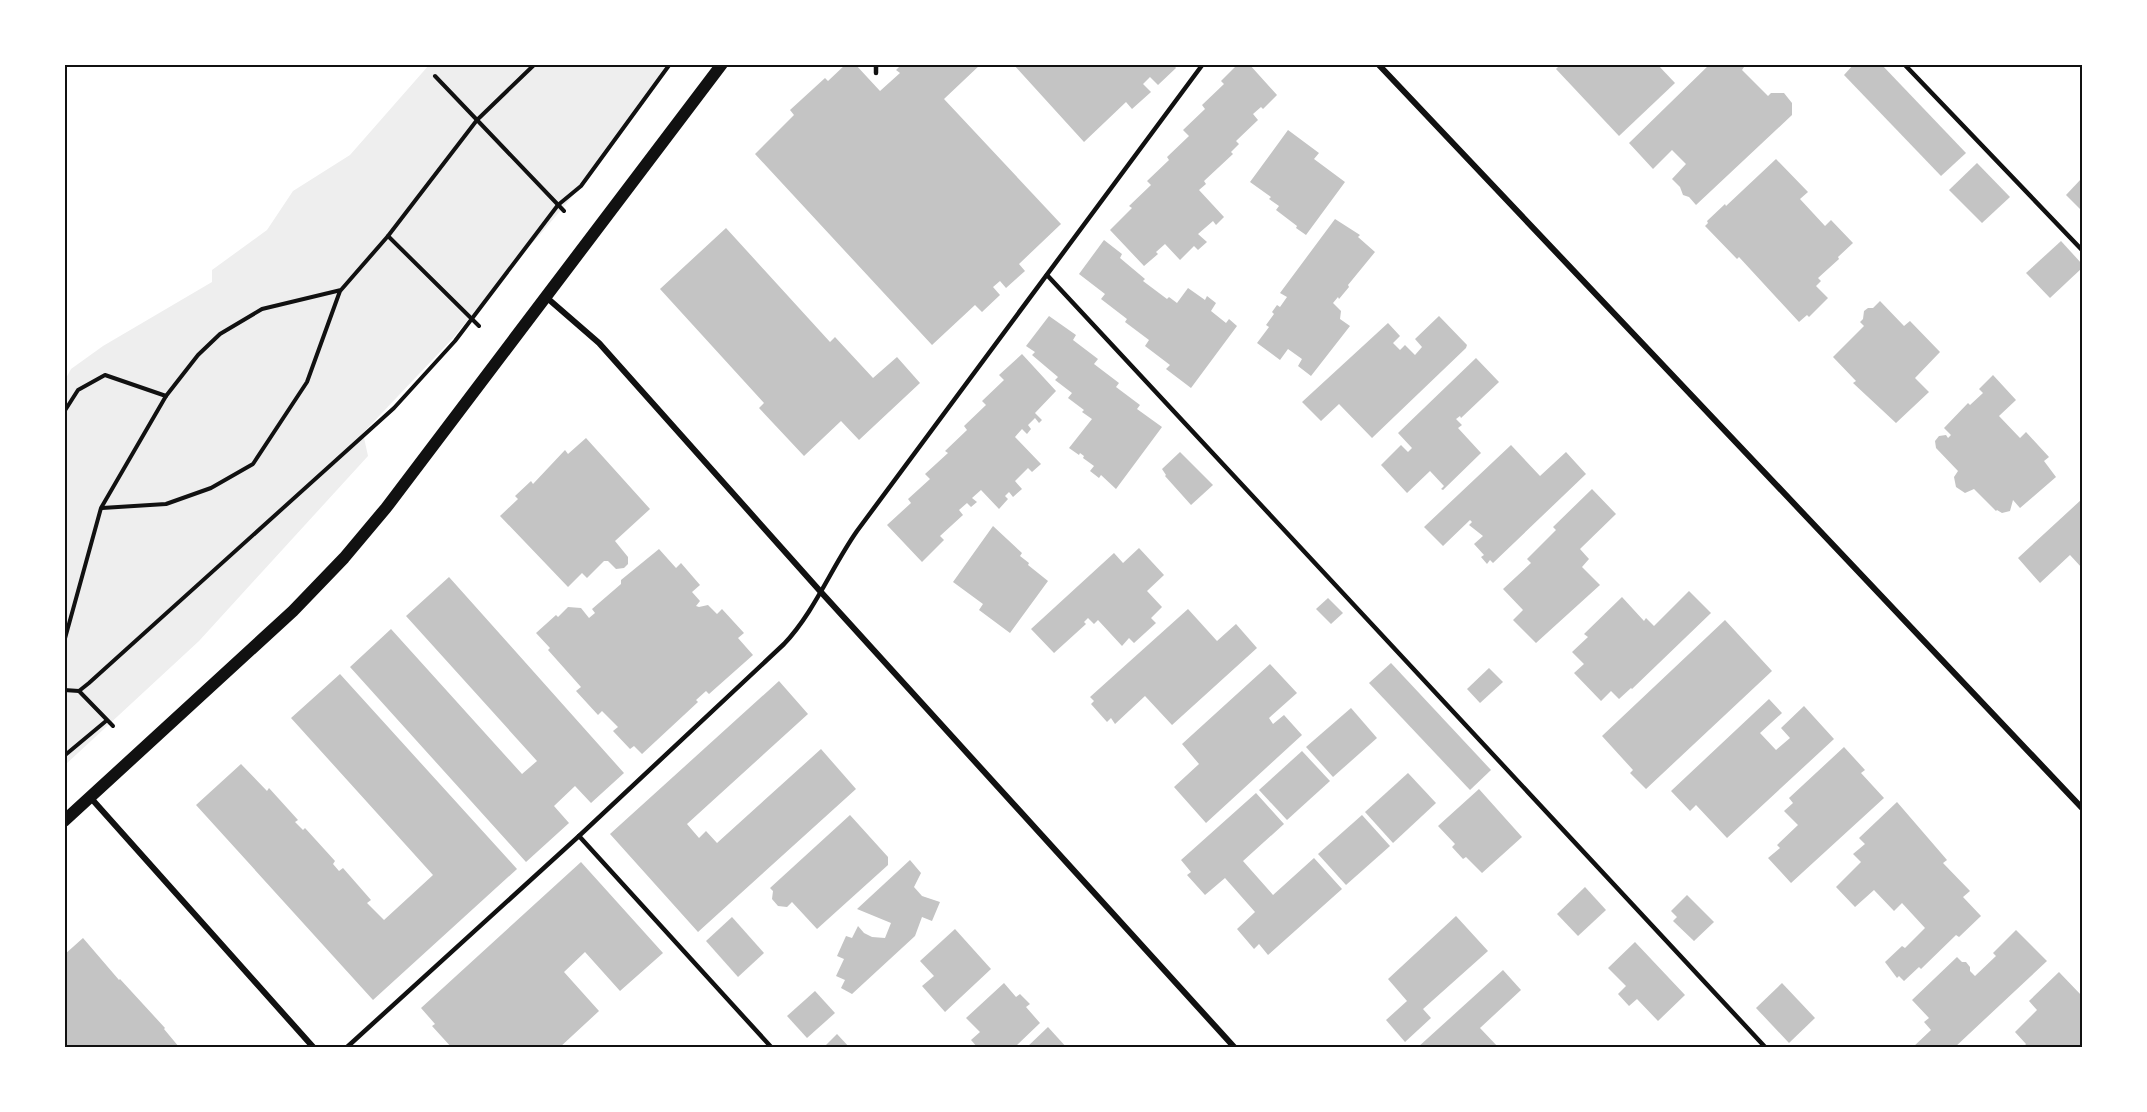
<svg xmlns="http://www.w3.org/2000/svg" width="2147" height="1112" font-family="Cabin,sans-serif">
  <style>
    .green { fill: #eee }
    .building { fill: #c4c4c4 }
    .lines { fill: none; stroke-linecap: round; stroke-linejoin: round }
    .path { stroke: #111; stroke-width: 4 }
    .service { stroke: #111; stroke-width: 4.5 }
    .minor { stroke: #111; stroke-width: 6 }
    .secondary { stroke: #111; stroke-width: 12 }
    .neatline { fill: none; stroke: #111; stroke-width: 2 }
  </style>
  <rect width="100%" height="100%" fill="#fff"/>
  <polygon class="green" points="429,65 667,65 581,186 539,236 517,259 453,338 363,433 368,456 199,641 65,765 64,382 71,369 103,346 212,282 212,270 267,230 293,191 350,155"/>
  <g class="building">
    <polygon points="846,64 855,64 880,91 900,73 896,70 902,64 981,64 944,99 1061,224 1019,264 1025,271 1006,288 1000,281 993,287 1000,295 982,312 975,305 932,345 755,154 794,115 790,110 825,78 828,81"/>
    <polygon points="1013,64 1173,64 1176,68 1158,85 1150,77 1143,84 1151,92 1132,109 1126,102 1084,142"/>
    <polygon points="1238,64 1249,64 1277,95 1263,109 1261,107 1253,114 1258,120 1236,141 1239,144 1231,152 1233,154 1204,181 1206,184 1199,190 1224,217 1216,225 1213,221 1198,234 1207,242 1198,250 1194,246 1180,260 1165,244 1156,252 1158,254 1144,266 1110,230 1132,208 1129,206 1151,185 1147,181 1169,160 1167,157 1189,136 1183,130 1205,109 1202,105 1224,84 1221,81"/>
    <polygon points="1561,64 1657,64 1675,83 1619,136 1556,69"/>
    <polygon points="1710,64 1746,64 1742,70 1768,96 1771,93 1784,93 1792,103 1792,115 1696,205 1689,197 1683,195 1680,187 1672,179 1686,164 1672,150 1653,169 1629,143"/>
    <polygon points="1854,64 1881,64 1966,153 1941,176 1844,75"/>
    <polygon points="1288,130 1319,153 1314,159 1345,182 1306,235 1296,228 1297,226 1276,210 1279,206 1269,199 1271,197 1250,182"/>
    <polygon points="1776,159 1808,192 1800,199 1825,226 1831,220 1853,243 1838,257 1839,259 1818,278 1821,281 1816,286 1828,298 1809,317 1807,315 1799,322 1739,257 1737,259 1705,226 1708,223 1707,221 1725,204 1726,206"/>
    <polygon points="1977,163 2010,197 1982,223 1949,190"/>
    <polygon points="2082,178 2082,211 2066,195"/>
    <polygon points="1335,219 1360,235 1358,237 1375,252 1348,285 1349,287 1339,299 1338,297 1333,303 1341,311 1340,319 1350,326 1311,376 1298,366 1302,359 1288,349 1280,360 1257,343 1269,327 1266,325 1274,314 1272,312 1277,305 1280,307 1287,297 1280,293"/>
    <polygon points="726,228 830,342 835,337 873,378 897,357 920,383 859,440 841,421 804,456 759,408 764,403 660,289"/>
    <polygon points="1104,240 1122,254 1120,258 1145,279 1143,281 1167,299 1169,297 1177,303 1188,288 1205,300 1207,296 1216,303 1211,311 1226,323 1229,319 1237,326 1191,388 1166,369 1170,365 1145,346 1149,340 1125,322 1127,319 1101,299 1105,294 1079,274"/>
    <polygon points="2061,241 2082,264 2082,268 2050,298 2026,273"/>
    <polygon points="1880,301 1904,326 1910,321 1940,352 1915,378 1929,392 1896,423 1853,383 1856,381 1833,357 1864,326 1860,322 1863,319 1864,311 1868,308 1873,308"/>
    <polygon points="1049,316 1076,335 1073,340 1098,359 1094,364 1119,383 1116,387 1140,405 1137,409 1162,427 1116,489 1101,475 1099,478 1090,471 1094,466 1083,458 1084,456 1080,453 1079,455 1069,448 1092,419 1082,412 1084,410 1068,398 1072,393 1055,380 1058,377 1032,355 1035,352 1026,346"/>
    <polygon points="1439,316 1467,345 1466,348 1372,438 1339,404 1321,421 1302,402 1388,323 1400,336 1393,343 1400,350 1405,345 1415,355 1422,347 1415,339"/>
    <polygon points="1022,354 1056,391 1035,413 1042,420 1039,423 1035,418 1028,425 1031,429 1027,434 1022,429 1015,437 1041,464 1032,472 1028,468 1015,481 1022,489 1013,497 1009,492 1005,496 1008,499 999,509 981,490 972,498 977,502 971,507 967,503 959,510 963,515 940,536 944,540 922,562 887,525 911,503 908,499 930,479 925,474 948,453 945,451 967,430 964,426 986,405 982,401 1004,380 999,375"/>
    <polygon points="1476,358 1499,382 1461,418 1460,416 1456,419 1462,425 1458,428 1481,453 1443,490 1441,489 1444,486 1430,471 1407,493 1381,465 1401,445 1408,452 1412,448 1398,433"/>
    <polygon points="1993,375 2016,400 1999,416 2020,438 2026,432 2049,457 2044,461 2056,477 2020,508 2013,500 2010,511 2002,513 1997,510 1996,511 1974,489 1965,493 1956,487 1954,477 1958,471 1936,448 1935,441 1939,436 1946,435 1948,438 1951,435 1944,428 1968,403 1970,405 1983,393 1979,389"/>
    <polygon points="586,438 650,509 615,541 628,557 628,564 624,568 616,569 608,561 604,561 587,578 582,573 568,587 500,516 518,499 515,496 531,481 533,484 565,450 568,454"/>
    <polygon points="1511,445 1540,476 1566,452 1586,474 1493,563 1490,560 1487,564 1481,557 1484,555 1474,544 1483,536 1469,525 1472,522 1470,520 1443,546 1424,527"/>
    <polygon points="1180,452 1213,485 1191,505 1165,476 1166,475 1162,469"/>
    <polygon points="1592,489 1616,514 1580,549 1589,559 1582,567 1600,585 1536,643 1513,620 1523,610 1503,589 1531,563 1527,559 1556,530 1553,527"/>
    <polygon points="2082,499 2082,568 2070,555 2040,583 2018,558"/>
    <polygon points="993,526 1022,553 1020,556 1029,563 1028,565 1048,581 1010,633 979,610 983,604 953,582"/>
    <polygon points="1139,548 1164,575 1147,591 1162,607 1151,618 1156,623 1134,643 1129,638 1122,646 1098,620 1094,624 1088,618 1084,622 1086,624 1054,653 1031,629 1114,553 1123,563"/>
    <polygon points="659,549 676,568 681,563 700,585 692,592 700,601 696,606 699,607 708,605 717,614 722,609 744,633 738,638 753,655 709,694 706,691 696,700 698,702 642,754 634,746 630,749 613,731 618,727 602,711 598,715 576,691 581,687 548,650 550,648 536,633 556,615 558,617 568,607 581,608 589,618 595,613 592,609 621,584 621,580"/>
    <polygon points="449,577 624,773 591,803 575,786 554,806 569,823 526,862 350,667 391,629 522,774 537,761 406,616"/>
    <polygon points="1689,591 1711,613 1632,689 1631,688 1619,699 1611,691 1601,701 1574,673 1584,664 1572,652 1588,637 1584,634 1622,597 1644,621 1646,618 1654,626"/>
    <polygon points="1328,598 1343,613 1331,624 1316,609"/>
    <polygon points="1188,609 1217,641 1236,624 1257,648 1172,725 1145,696 1115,724 1111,718 1107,722 1091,704 1094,701 1090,697"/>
    <polygon points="1725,620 1772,671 1646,789 1630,773 1633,770 1602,736"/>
    <polygon points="1391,663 1491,770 1470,790 1369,683"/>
    <polygon points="1270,664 1297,693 1269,718 1273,724 1284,715 1302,735 1206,823 1174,787 1199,764 1182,744"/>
    <polygon points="1489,668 1503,682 1480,703 1467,689"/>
    <polygon points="340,674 517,869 373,1000 196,805 241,764 267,791 269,788 298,820 295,822 303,830 305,828 335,861 333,864 339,871 343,868 371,900 367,903 384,920 433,875 291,718"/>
    <polygon points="779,681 808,714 687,824 699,838 706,831 717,843 821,749 856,789 698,932 610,834"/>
    <polygon points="1769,699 1782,713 1760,733 1776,750 1790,738 1781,728 1804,706 1834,739 1727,838 1696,805 1690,811 1671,791"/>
    <polygon points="1351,708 1377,738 1333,777 1306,747"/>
    <polygon points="1844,747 1865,770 1861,773 1884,798 1791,883 1768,858 1780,848 1777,845 1798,825 1784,811 1793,803 1789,798"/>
    <polygon points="1302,751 1330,781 1287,820 1259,790"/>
    <polygon points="1408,773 1436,803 1393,843 1365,812"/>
    <polygon points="1479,789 1522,837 1482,873 1466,857 1463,859 1452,847 1455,844 1438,826"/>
    <polygon points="1256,793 1284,824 1243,861 1273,895 1314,858 1342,889 1268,955 1259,944 1254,949 1237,929 1255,912 1225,878 1205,895 1187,875 1191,872 1181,860"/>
    <polygon points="1897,802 1947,860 1943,863 1970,891 1963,897 1981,916 1959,937 1956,935 1921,969 1919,967 1904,981 1899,976 1897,978 1885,962 1902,946 1905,948 1925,928 1902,903 1894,911 1874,890 1855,907 1836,887 1861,862 1853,854 1865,844 1859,838"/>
    <polygon points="850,815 888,857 888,865 817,929 792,902 787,907 778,906 772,899 773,891 770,888"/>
    <polygon points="1362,815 1390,846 1346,885 1318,854"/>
    <polygon points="910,860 921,873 914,887 922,896 940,902 932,921 922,917 915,936 852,994 841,988 845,980 836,976 844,959 837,956 846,936 852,938 858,926 864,933 872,937 885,938 891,923 857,909"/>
    <polygon points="581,862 663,953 620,991 585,952 564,972 599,1011 559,1048 452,1048 432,1026 435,1024 421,1008"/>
    <polygon points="1585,887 1606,910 1578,936 1557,914"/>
    <polygon points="1687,895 1714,922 1694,941 1673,921 1677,917 1671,911"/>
    <polygon points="1456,916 1488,951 1423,1009 1431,1018 1405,1042 1386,1020 1407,1001 1388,979"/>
    <polygon points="732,917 764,953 738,977 706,941"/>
    <polygon points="955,929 991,969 945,1012 922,986 934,976 920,961"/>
    <polygon points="2016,930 2047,961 1954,1048 1912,1048 1931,1030 1924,1022 1929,1018 1912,1000 1957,957 1962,962 1966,962 1970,967 1970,971 1975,976 1996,956 1993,953"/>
    <polygon points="83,938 119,980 120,979 165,1028 164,1029 179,1047 181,1045 183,1048 64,1048 64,955"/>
    <polygon points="1635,942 1685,995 1658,1021 1637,999 1629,1006 1618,994 1626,986 1608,968"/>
    <polygon points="1503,970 1521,990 1480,1028 1499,1048 1417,1048"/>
    <polygon points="2059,972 2082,996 2082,1048 2023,1048 2026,1044 2015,1032 2037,1010 2029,1001"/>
    <polygon points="1004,983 1016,997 1020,994 1030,1004 1026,1007 1040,1023 1014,1048 978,1048 971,1040 980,1032 966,1018"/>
    <polygon points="1782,983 1815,1018 1789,1043 1756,1008"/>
    <polygon points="815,991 835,1013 807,1038 787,1016"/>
    <polygon points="1048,1027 1067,1048 1026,1048"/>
    <polygon points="837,1034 850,1048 823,1048"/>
  </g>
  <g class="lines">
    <g class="path">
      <polyline points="435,76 564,211"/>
      <polyline points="388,236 479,326"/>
      <polyline points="64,412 78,390 105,375 166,396"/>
      <polyline points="102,508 166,504 211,488 253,464 307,382 340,291"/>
      <polyline points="64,642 101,508 166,396 198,355 220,334 262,309 341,290 388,236 477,120 535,64"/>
      <polyline points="64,690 79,691 89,683 394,408 455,341 558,205 581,186 670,64"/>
      <polyline points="79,691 113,726"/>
      <polyline points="64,756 106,721"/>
    </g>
    <g class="service">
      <polyline points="1904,64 2082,250"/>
      <polyline points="876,73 876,64"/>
      <polyline points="1047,275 1766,1048"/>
      <polyline points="579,836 772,1048"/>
      <path d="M346,1048L579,836L784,644C815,611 831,568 857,531L1203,64"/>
    </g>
    <g class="minor">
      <polyline points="1378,64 2082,808"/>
      <polyline points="546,297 599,343 820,591 1235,1048"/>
      <polyline points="90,797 314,1048"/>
    </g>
    <polyline class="secondary" points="64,821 293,611 344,558 386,508 722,64"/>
  </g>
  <rect width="2147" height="1112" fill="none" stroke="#ffffff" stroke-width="132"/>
  <rect x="66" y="66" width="2015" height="980" class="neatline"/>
</svg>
